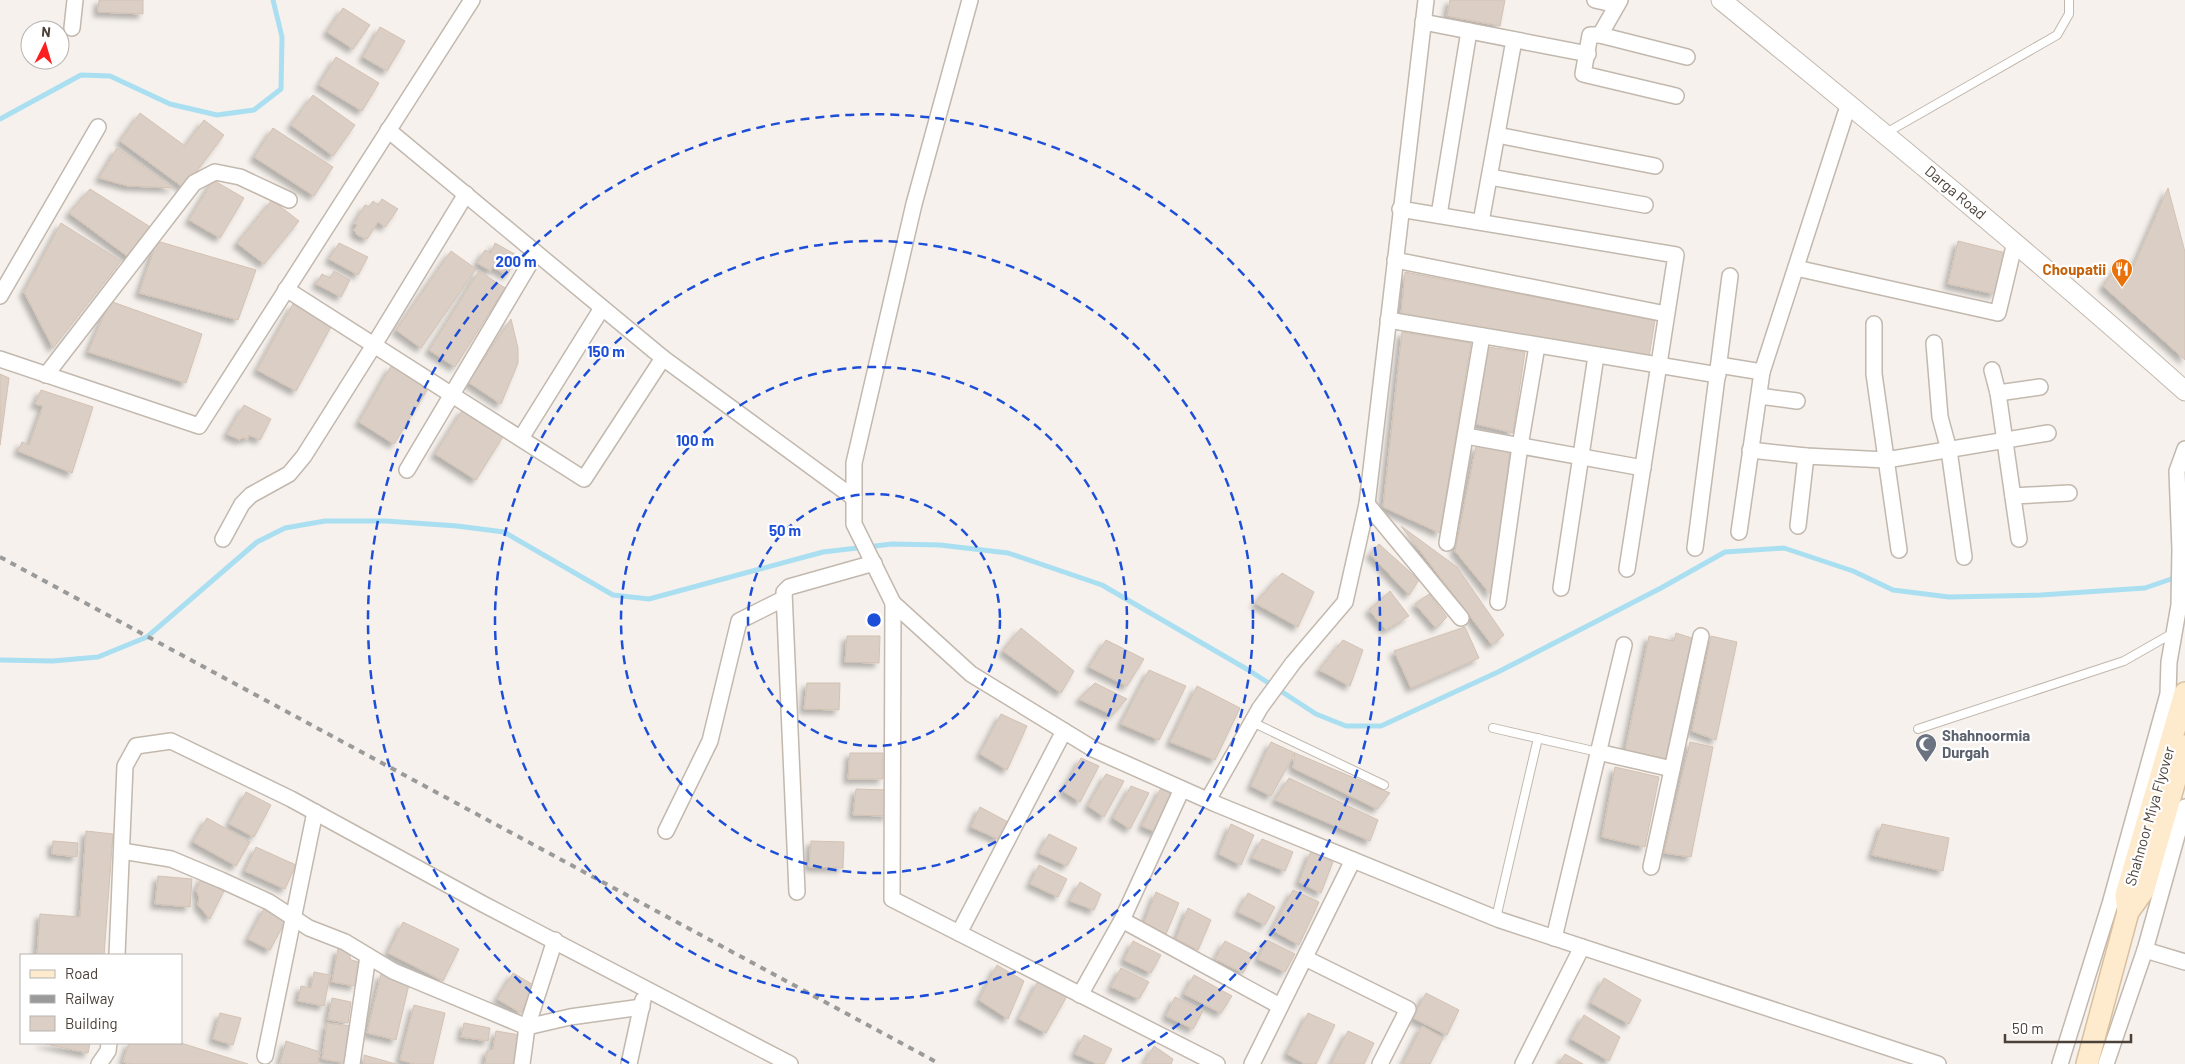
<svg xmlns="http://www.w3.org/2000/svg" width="2185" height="1064" font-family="Barlow,sans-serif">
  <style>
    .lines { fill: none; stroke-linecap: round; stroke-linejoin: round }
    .stream { stroke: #aadff1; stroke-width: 5 }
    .building { fill: #dbcec4; stroke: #d3c2b4; filter: url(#shadow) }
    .service-casing { stroke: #c2b8ae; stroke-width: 10 }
    .minor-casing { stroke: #c2b8ae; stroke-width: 18 }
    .tertiary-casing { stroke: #c2b8ae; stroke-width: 21 }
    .secondary-casing { stroke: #d8c09e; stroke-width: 24 }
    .service { stroke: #fff; stroke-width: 8 }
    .minor { stroke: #fff; stroke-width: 15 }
    .tertiary { stroke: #fff; stroke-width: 19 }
    .secondary { stroke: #feebcd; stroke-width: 21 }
    .rail { stroke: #9a9a9a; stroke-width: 4; stroke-dasharray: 6 6; stroke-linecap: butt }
    .ring { fill: none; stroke: #1d4ed8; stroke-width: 2.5; stroke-dasharray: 9 6 }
    .labels { text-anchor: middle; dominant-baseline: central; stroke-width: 4.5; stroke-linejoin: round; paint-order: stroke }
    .street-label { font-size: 15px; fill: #4b4139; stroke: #fff }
    .food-label { font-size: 15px; font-weight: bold; fill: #c56008; stroke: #fff; text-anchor: end }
    .worship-label { font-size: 15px; font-weight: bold; fill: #5b616d; stroke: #fff; text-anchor: start }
    .centre { fill: #1d4ed8; stroke: #fff; stroke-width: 2.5 }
    .ring-label { font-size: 15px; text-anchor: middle; font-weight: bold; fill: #1d4ed8; stroke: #fff; stroke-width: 4.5; stroke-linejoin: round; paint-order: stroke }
  </style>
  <defs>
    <filter id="shadow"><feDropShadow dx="-4.5" dy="4.5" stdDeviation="2.5" flood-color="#0004"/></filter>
  </defs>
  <rect width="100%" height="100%" fill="#f6f1ec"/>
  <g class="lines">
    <g class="stream">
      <polyline points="0,119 81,75 110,76 170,104 217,115 254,110 281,89 282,37 273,0"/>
      <polyline points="0,660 53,661 98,657 147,637 257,542 285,528 325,521 386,521 457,526 504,532 613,595 649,599 823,552 892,544 940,545 1008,553 1102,585 1250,671 1316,714 1346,726 1381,726 1498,672 1661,588 1725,552 1784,548 1853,571 1893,590 1949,597 2041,595 2145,588 2177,577"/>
    </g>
  </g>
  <g class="building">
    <polygon points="99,0 143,0 143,14 98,12"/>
    <polygon points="1450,0 1505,0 1500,26 1447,16"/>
    <polygon points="343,8 370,25 353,49 327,32"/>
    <polygon points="380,27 405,41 387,71 363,57"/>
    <polygon points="336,57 379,83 362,111 319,85"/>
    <polygon points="313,95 355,125 333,156 291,125"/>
    <polygon points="140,113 185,146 204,120 224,135 184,188 120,141"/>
    <polygon points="273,128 333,167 314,196 254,157"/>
    <polygon points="117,148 174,188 128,186 99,178"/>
    <polygon points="213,180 244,198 220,238 189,220"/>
    <polygon points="2168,188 2185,252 2185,360 2103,286 2122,260 2133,268"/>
    <polygon points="90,189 152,228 131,259 69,213"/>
    <polygon points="382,199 398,209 385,227 378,222 367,239 357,235 354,230 357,225 354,224 365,205 369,207 373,201 378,205"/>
    <polygon points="272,200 299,221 264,264 237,243"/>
    <polygon points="61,223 121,261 53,348 24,292"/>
    <polygon points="157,241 256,270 238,320 139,293"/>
    <polygon points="1958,241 2006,253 1995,294 1948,284"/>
    <polygon points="339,243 368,257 358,275 329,259"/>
    <polygon points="495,243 518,256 507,275 492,267 491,271 477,263 485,250 491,253"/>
    <polygon points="451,251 476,269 421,348 396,330"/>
    <polygon points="334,271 350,280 341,297 316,284 322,274 330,278"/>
    <polygon points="479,271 505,288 455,367 429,350"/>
    <polygon points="1405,272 1655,320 1649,357 1401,314"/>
    <polygon points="110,301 202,334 186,383 88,352"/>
    <polygon points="293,304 332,325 296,391 257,370"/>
    <polygon points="511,319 518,348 518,363 501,404 468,382"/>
    <polygon points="1402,332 1471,343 1440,533 1383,507"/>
    <polygon points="1488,347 1525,352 1513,433 1476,424"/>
    <polygon points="391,366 429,387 394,444 359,422"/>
    <polygon points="0,374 9,378 0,445"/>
    <polygon points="41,390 93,407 72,473 18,451 22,442 29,445 43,406 35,404"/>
    <polygon points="244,405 271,419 260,440 249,435 248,439 242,438 240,440 227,434"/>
    <polygon points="463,409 504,435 476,480 435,454"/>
    <polygon points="1476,446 1510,452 1491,595 1455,551"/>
    <polygon points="1401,526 1457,567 1504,635 1492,645"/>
    <polygon points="1379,544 1419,580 1409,595 1370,554"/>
    <polygon points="1282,573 1314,592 1298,627 1255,603"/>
    <polygon points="1390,591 1409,616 1386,630 1369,610"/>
    <polygon points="1429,594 1447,617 1436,628 1415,604"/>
    <polygon points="1465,627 1479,658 1411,688 1394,651"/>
    <polygon points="1021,628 1074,671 1061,693 1003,651"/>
    <polygon points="1676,633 1692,638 1665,762 1625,751 1649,636 1674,641"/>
    <polygon points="847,636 880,636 879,663 845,662"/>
    <polygon points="1711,636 1737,642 1716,740 1692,731"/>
    <polygon points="1106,640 1144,659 1127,686 1089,667"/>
    <polygon points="1343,640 1363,650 1350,686 1319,670"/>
    <polygon points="1149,670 1186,686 1159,740 1121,724"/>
    <polygon points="807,683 840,683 839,710 804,709"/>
    <polygon points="1095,683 1127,699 1112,715 1079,699"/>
    <polygon points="1197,686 1240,708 1215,760 1170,742"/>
    <polygon points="1001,714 1027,726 1007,770 980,754"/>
    <polygon points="1271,742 1295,753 1271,796 1251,786"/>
    <polygon points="1690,742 1713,747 1691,857 1664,853"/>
    <polygon points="850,753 883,753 883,779 848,779"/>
    <polygon points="1295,753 1390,793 1377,809 1293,768"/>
    <polygon points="1081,758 1099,766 1080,802 1063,791"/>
    <polygon points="1615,767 1659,777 1645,847 1602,837"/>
    <polygon points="1106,774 1124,781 1104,817 1088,806"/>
    <polygon points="1289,778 1378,820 1370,841 1275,800"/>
    <polygon points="1131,786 1149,793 1130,829 1113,818"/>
    <polygon points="1161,788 1176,795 1157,833 1142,826"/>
    <polygon points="856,789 889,790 888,816 853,815"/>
    <polygon points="246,792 271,805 254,837 229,824"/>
    <polygon points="980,807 1008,822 998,839 971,827"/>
    <polygon points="207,818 250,842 236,866 193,842"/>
    <polygon points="1231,824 1254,835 1241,865 1219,854"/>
    <polygon points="1882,824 1949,838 1943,871 1872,855"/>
    <polygon points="86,831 113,834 104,955 37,955 40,914 80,917"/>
    <polygon points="1049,834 1077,848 1067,866 1039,853"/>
    <polygon points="1262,839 1293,852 1285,871 1252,858"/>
    <polygon points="53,841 78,843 77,857 52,854"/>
    <polygon points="811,841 844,842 843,868 809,867"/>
    <polygon points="256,847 296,865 285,889 245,871"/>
    <polygon points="1311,851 1333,862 1321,893 1299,882"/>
    <polygon points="1039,865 1067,879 1058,897 1030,884"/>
    <polygon points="158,876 192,879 190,907 155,904"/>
    <polygon points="203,876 226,887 210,919 198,905 199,897 196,890"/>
    <polygon points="1080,882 1101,894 1094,910 1070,901"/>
    <polygon points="1293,890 1319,902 1299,945 1272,930"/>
    <polygon points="1156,892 1179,903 1166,934 1144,923"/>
    <polygon points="1248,893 1275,907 1265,925 1238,912"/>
    <polygon points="265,907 287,918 270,950 248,939"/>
    <polygon points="1188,908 1211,920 1198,950 1176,939"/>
    <polygon points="403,922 459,949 443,981 388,953"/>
    <polygon points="1267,940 1295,954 1285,972 1258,959"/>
    <polygon points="1133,941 1161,955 1151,973 1124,960"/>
    <polygon points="1225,941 1253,955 1243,973 1215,959"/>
    <polygon points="338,949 348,951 351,960 359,962 355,986 332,982"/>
    <polygon points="997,965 1024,981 1008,1019 979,1000"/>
    <polygon points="1121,968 1149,982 1139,999 1111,987"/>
    <polygon points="314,972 330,975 324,1006 298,1001 301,986 311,988"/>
    <polygon points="513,973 537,987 521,1013 497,999"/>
    <polygon points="381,974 410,980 396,1040 367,1033"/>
    <polygon points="1194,975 1232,996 1221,1013 1184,994"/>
    <polygon points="1604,978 1641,1000 1629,1024 1591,1003"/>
    <polygon points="1038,981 1067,996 1046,1033 1019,1019"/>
    <polygon points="1426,993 1459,1010 1447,1035 1413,1018"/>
    <polygon points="1175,997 1203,1011 1193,1029 1166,1016"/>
    <polygon points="332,998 351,1002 348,1023 328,1020"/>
    <polygon points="414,1005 445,1013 433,1064 415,1064 400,1060"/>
    <polygon points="220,1013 241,1018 233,1045 213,1039"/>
    <polygon points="1308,1013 1335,1025 1316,1064 1305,1064 1287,1054"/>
    <polygon points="1584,1015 1620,1037 1609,1061 1571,1039"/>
    <polygon points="327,1023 351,1026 346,1063 322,1059"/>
    <polygon points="464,1023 490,1028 488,1041 461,1037"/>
    <polygon points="1422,1026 1443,1038 1430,1064 1403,1064"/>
    <polygon points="496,1031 520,1035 515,1064 485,1064 487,1051 493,1049"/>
    <polygon points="1348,1031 1374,1043 1364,1064 1331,1064"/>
    <polygon points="1084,1035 1112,1049 1104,1064 1097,1064 1075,1054"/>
    <polygon points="286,1041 320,1052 317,1064 280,1064"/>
    <polygon points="41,1043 90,1043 88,1053"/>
    <polygon points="129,1043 181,1043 248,1064 131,1064 123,1062"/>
    <polygon points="1154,1046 1173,1059 1171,1064 1144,1064"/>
    <polygon points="1565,1054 1583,1064 1559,1064"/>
    <polygon points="364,1055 396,1064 364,1064"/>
  </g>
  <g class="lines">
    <g class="service-casing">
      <g id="service">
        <polyline points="1886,133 2057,35 2069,14 2069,0"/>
        <polyline points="1252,722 1384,785"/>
        <polyline points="1493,728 1598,752"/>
        <polyline points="1918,729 2124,661 2173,633"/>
        <polyline points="1496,918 1538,738"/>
      </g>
    </g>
    <g class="minor-casing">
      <g id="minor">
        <polyline points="970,0 914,204 854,463 854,524 893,603 971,674 1095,750 1216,804 1500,920 1938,1064"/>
        <polyline points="1595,0 1617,5"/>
        <polyline points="1423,22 1588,54"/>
        <polyline points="72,28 75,0"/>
        <polyline points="1600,35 1620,0"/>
        <polyline points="1676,96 1583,74 1590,35 1600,35 1687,57"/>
        <polyline points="388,130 663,358 854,498"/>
        <polyline points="1497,135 1655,166"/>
        <polyline points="1490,177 1645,205"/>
        <polyline points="1400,209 1676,255 1627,569"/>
        <polyline points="1439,215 1469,31"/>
        <polyline points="1481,222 1514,40"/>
        <polyline points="1395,260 1666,314"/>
        <polyline points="1796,268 1998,313 2015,242"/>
        <polyline points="286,289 584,479 663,358"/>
        <polyline points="0,296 98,127"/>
        <polyline points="1388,320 1718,375"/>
        <polyline points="1874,324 1874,374 1899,550"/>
        <polyline points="1934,343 1940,417 1949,450 1964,557"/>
        <polyline points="0,359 199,426 472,0"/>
        <polyline points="1719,365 1762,372 1739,532"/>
        <polyline points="1992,370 1998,393 2019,539"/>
        <polyline points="1762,372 1849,103"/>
        <polyline points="46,375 194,183 215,172 240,177 289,200"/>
        <polyline points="1998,393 2040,387"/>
        <polyline points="1759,396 1797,401"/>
        <polyline points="1466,436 1643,468"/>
        <polyline points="521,438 602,308"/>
        <polyline points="1750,450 1806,456 1886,460 2048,433"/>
        <polyline points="407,470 536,253"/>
        <polyline points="2013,496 2069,493"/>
        <polyline points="1367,504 1461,618"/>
        <polyline points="1798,526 1806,456"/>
        <polyline points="223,539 242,504 251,495 289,474 304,456 374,345 466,194"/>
        <polyline points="1447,543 1482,336"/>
        <polyline points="1695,548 1730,276"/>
        <polyline points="1561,588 1596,356"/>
        <polyline points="1498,602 1520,446 1537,346"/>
        <polyline points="893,603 892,899 1217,1064"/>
        <polyline points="1598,752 1672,769"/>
        <polyline points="1208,800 1260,708 1293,663 1345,602 1367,504 1426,0"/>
        <polyline points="666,831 710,741 739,621 783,599"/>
        <polyline points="122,851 171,859 221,880 269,902 309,928 345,942 393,971 527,1027 570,1017 642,1007"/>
        <polyline points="1651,867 1701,636"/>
        <polyline points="797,892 784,592 789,587 874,563"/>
        <polyline points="1122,920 1280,1006"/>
        <polyline points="959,933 1064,731"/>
        <polyline points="1554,938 1624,645"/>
        <polyline points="2145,950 2185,962"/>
        <polyline points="117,955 125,766 136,746 171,741 291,799 483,904 790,1064"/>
        <polyline points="1305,958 1408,1009 1380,1064"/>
        <polyline points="1080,995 1122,920 1182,789"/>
        <polyline points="265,1056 315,812"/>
        <polyline points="99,1064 108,1051 109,1043"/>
        <polyline points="352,1064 368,956"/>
        <polyline points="522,1064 527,1027 555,940"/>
        <polyline points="629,1064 643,1000"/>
        <polyline points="1252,1064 1353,860"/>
        <polyline points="1523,1064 1582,947"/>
        <polyline points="2060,1064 2110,904 2168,694 2169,662 2179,605 2180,549 2177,471 2185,449"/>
        <polyline points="2106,1064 2145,950 2185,807"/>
      </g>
    </g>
    <g class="tertiary-casing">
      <path id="tertiary" d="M1721,0C1878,128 2034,256 2185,391"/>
    </g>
    <g class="secondary-casing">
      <g id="secondary">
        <polyline points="2128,912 2126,895 2185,693"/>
        <polyline points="2087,1064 2128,912 2143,891 2185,746"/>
      </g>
    </g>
    <use href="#service" class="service"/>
    <use href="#minor" class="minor"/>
    <use href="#tertiary" class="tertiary"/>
    <use href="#secondary" class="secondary"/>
    <polyline class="rail" points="0,557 940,1064"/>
  </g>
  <g class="ring">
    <circle cx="874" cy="620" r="126"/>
    <circle cx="874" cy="620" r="253"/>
    <circle cx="874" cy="620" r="379"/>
    <path d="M629 1063A506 506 0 1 1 1119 1063"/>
  </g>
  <defs>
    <g id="restaurant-pin" transform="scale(1.125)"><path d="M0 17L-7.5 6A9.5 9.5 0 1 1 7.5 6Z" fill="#e8710a" stroke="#fff"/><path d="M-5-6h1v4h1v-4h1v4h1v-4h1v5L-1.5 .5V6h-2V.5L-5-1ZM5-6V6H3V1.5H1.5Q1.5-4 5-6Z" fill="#fff"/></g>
    <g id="mosque-pin" transform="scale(1.125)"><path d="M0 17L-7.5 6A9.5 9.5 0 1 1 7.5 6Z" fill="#6b7280" stroke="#fff"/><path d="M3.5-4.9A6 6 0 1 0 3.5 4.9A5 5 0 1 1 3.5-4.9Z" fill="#fff"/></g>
  </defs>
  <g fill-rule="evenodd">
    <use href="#restaurant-pin" x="2122" y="269"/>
    <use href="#mosque-pin" x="1926" y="744"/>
  </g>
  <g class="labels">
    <g class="street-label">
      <text transform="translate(1956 192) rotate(40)">Darga Road</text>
      <text transform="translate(2149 816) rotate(-74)">Shahnoor Miya Flyover</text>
    </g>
    <g class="food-label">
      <text x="2106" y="269">Choupatii</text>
    </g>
    <g class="worship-label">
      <text x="1942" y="735">Shahnoormia<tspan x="1942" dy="17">Durgah</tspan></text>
    </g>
  </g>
  <circle cx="874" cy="620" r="8" class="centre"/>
  <g class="ring-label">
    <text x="516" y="267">200 m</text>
    <text x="606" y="357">150 m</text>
    <text x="695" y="446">100 m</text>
    <text x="785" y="536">50 m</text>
  </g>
  <rect x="20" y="954" width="162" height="90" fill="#ffffff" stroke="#b7b3b0"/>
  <rect x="30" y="970" width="25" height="8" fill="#feebcd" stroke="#b7b3b0"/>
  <text x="65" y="979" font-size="15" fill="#4b4139">Road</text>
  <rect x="30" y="995" width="25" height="8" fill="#9a9a9a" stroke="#b7b3b0"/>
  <text x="65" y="1004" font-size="15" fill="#4b4139">Railway</text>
  <rect x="30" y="1016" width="25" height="15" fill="#dbcec4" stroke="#b7b3b0"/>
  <text x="65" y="1029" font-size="15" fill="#4b4139">Building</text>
  <g transform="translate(45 45) rotate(5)"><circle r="24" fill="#ffffff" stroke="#b7b3b0"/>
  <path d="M0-4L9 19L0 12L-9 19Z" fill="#fa1f20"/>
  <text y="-8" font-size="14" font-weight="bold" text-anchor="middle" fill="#4b4139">N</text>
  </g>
  <path d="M2005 1034v8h126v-8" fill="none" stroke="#4b4139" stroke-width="2.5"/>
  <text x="2012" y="1034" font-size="15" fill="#4b4139" stroke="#ffffff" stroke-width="4" paint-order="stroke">50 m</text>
</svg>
